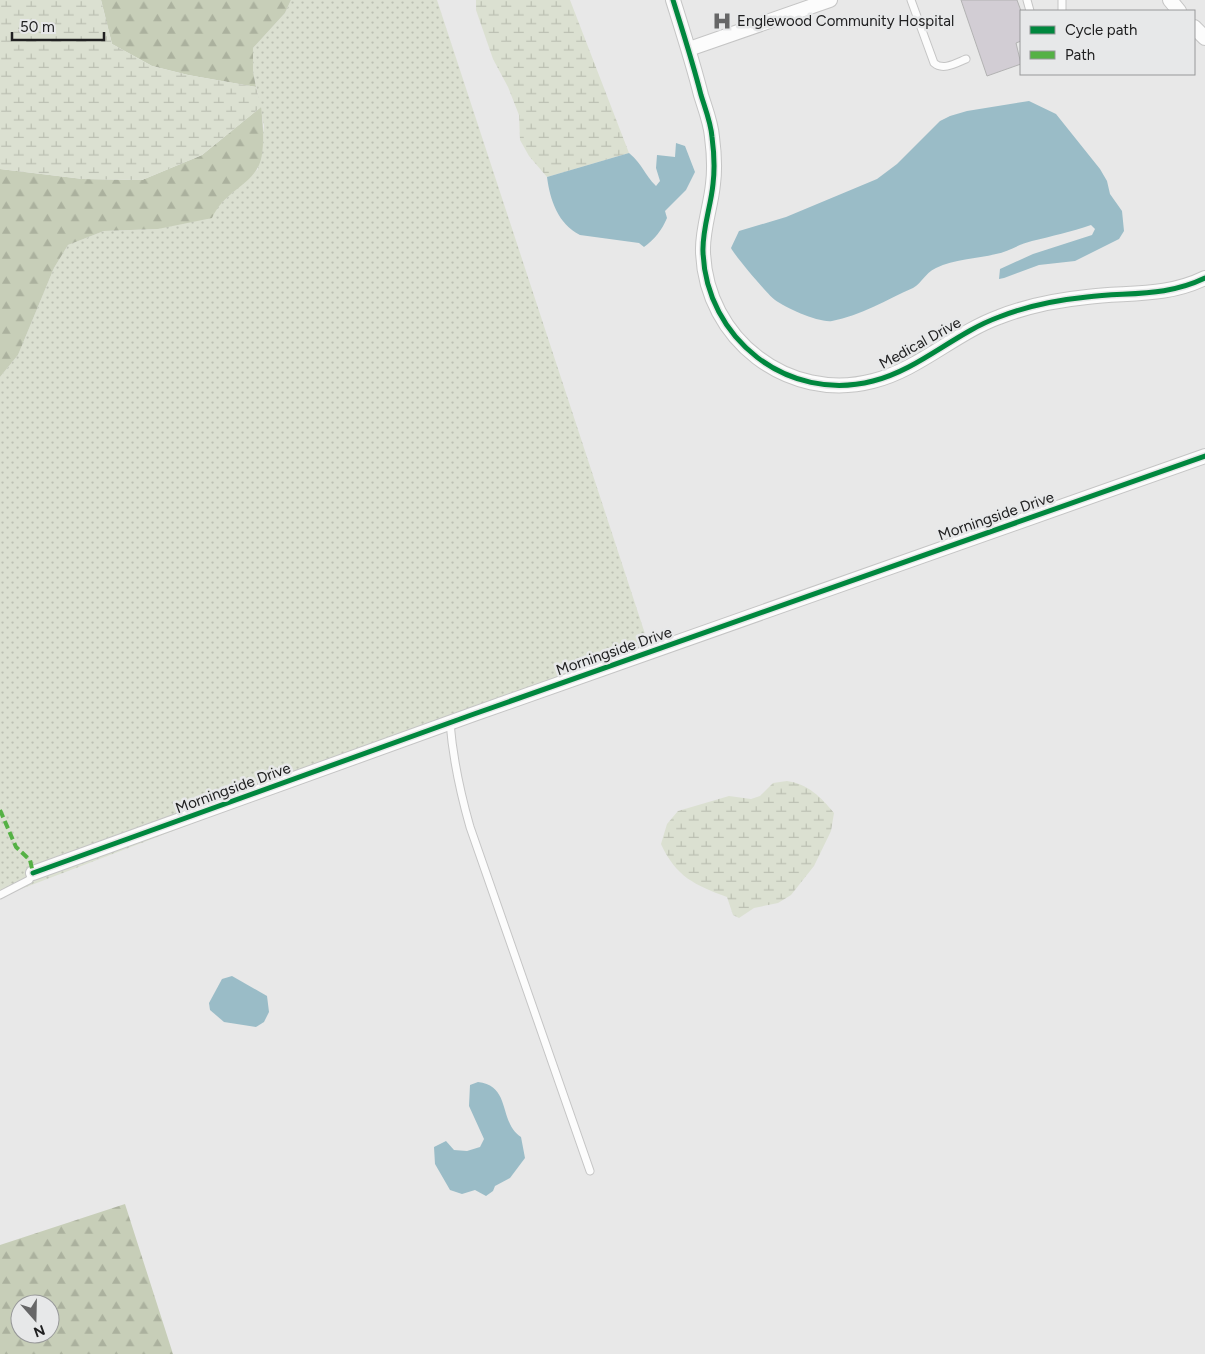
<svg xmlns="http://www.w3.org/2000/svg" width="1205" height="1354" font-family="Figtree,sans-serif">
  <style>
    .grass { fill: url(#grass-dots) }
    .forest { fill: url(#forest-firs); fill-rule: evenodd }
    .wetland { fill: url(#wetland-marsh) }
    .water { fill: #9abcc7 }
    .building { fill: #d2cdd4; stroke: #b2b2b2 }
    .lines { fill: none; stroke-linecap: round; stroke-linejoin: round }
    .service-casing { stroke: #c5c5c5; stroke-width: 9 }
    .minor-casing { stroke: #c5c5c5; stroke-width: 16 }
    .service { stroke: #fcfcfc; stroke-width: 7 }
    .minor { stroke: #fcfcfc; stroke-width: 14 }
    .quiet { stroke: #55b145; stroke-width: 4; stroke-dasharray: 8 4; stroke-linecap: butt }
    .cycleway-casing { stroke: #e7e8e9; stroke-width: 8 }
    .cycleway { stroke: #00873e; stroke-width: 5 }
    .labels { text-anchor: middle; dominant-baseline: central; stroke-width: 5; stroke-linejoin: round; paint-order: stroke }
    .poi-label { font-size: 15px; fill: #202021; stroke: #e7e8e9; text-anchor: start }
    .street-label { font-size: 15px; fill: #202021; stroke: #e7e8e9 }
  </style>
  <defs>
    <pattern id="grass-dots" width="8" height="8" patternUnits="userSpaceOnUse" patternTransform="scale(1.25)"><rect width="8" height="8" fill="#dbe0d1"/><path d="M2 2h.1M6 6h.1" fill="none" stroke="#bcc0b3" stroke-width="1.8" stroke-linecap="round"/></pattern>
    <pattern id="forest-firs" width="22" height="20" patternUnits="userSpaceOnUse" patternTransform="scale(1.25)"><rect width="22" height="20" fill="#c7ceb8"/><path d="M5 1l3.5 6h-7zM16 11l3.5 6h-7z" fill="#abb19e"/></pattern>
    <pattern id="wetland-marsh" width="20" height="14" patternUnits="userSpaceOnUse" patternTransform="scale(1.25)"><rect width="20" height="14" fill="#dbe0d1"/><path d="M1 5h8M5 5V1M11 12h8M15 12V8" fill="none" stroke="#bcc0b3"/></pattern>
  </defs>
  <rect width="100%" height="100%" fill="#e8e8e8"/>
  <polygon class="grass" points="291,0 437,0 650,649 0,897 0,377 18,355 54,268 68,245 104,231 158,229 217,207 258,169 264,126 253,71 253,48 285,13"/>
  <g class="forest">
    <polygon points="101,0 291,0 285,13 253,48 253,71 256,87 188,75 152,66 112,44"/>
    <path d="M261,107C263,122 266,156 257,169C246,187 223,194 212,218L158,229L104,231L68,245L54,268L18,355L0,377V169L83,179L142,180L202,155Z"/>
    <path d="M125,1204L173,1354H0V1245ZM20,1304H50V1334H20Z"/>
  </g>
  <g class="wetland">
    <polygon points="0,0 101,0 112,44 152,66 188,75 256,87 261,107 202,155 142,180 83,179 0,169"/>
    <polygon points="476,0 570,0 629,153 547,177 529,156 520,140 519,115 508,87 493,59 476,10"/>
    <path d="M787,781C808,784 821,797 834,813L831,831L814,866L791,895L778,903L754,908L739,918L733,915L727,897C695,885 676,877 661,844L667,824L678,811L729,796L751,799L760,796L773,783Z"/>
  </g>
  <g class="water">
    <path d="M1029,101L1056,114L1100,169L1107,181L1110,194L1122,211L1124,231L1119,239L1075,261L1039,265L1004,278L999,279L1000,269L1033,254L1092,235L1095,229L1091,225C1071,232 1052,236 1032,241C1019,244 1008,252 996,254C976,259 954,259 936,268C924,274 923,282 913,288C888,299 860,316 832,321C819,323 786,308 775,300C769,296 735,256 731,248L739,231L786,217L877,179L897,164L940,121L950,116L967,111Z"/>
    <path d="M676,143L685,146L695,172L686,190L665,211L667,218C662,230 655,239 644,247L639,243L580,235C558,224 550,200 547,177L629,153C643,165 644,174 656,186L660,181L656,168L657,155L675,157Z"/>
    <polygon points="232,976 267,996 269,1012 264,1022 256,1027 224,1022 210,1010 209,1003 222,979"/>
    <path d="M478,1082C512,1086 498,1122 521,1137L525,1158L510,1178L495,1186L493,1191L486,1196L475,1190L462,1194L450,1190L435,1164L434,1147L446,1141L454,1150L467,1151L480,1147L484,1139L469,1106L470,1085Z"/>
  </g>
  <polygon class="building" points="961,0 1017,0 1021,11 1021,41 1016,43 1021,64 987,76"/>
  <g class="lines">
    <g class="service-casing">
      <g id="service">
        <path d="M911,0L934,63C943,71 956,63 966,59"/>
        <polyline points="1027,0 1030,11"/>
        <polyline points="1062,11 1062,0"/>
        <path d="M450,723C453,759 460,792 470,827L590,1171"/>
        <polyline points="0,895 29,880 33,873"/>
      </g>
    </g>
    <g class="minor-casing">
      <g id="minor">
        <path d="M673,0C683,32 693,63 701,95C705,108 711,123 712,137C714,152 715,168 713,184C711,206 702,230 703,252C706,339 788,403 873,381C918,370 955,333 999,317C1027,306 1057,300 1087,297C1129,292 1166,297 1205,278"/>
        <polyline points="1170,0 1179,11"/>
        <polyline points="1194,27 1205,38"/>
        <polyline points="689,49 830,0"/>
        <polyline points="33,873 474,714 1205,456"/>
      </g>
    </g>
    <use href="#service" class="service"/>
    <use href="#minor" class="minor"/>
    <polyline class="quiet" points="0,810 16,847 30,860 33,873"/>
    <g class="cycleway-casing">
      <g id="cycleway">
        <path d="M673,0C683,32 693,63 701,95C705,108 711,123 712,137C714,152 715,168 713,184C711,206 702,230 703,252C706,339 788,403 873,381C918,370 955,333 999,317C1027,306 1057,300 1087,297C1129,292 1166,297 1205,278"/>
        <polyline points="33,873 474,714 1205,456"/>
      </g>
    </g>
    <use href="#cycleway" class="cycleway"/>
  </g>
  <defs>
    <g id="hospital-bare" transform="scale(1.5)"><path d="M-5-5h3v3.5h4V-5h3V5h-3V1.5h-4V5h-3Z" fill="#666667" stroke="#e7e8e9" stroke-width="2.5" paint-order="stroke"/></g>
  </defs>
  <g fill-rule="evenodd">
    <use href="#hospital-bare" x="722" y="21"/>
  </g>
  <g class="labels">
    <g class="poi-label">
      <text x="737" y="21">Englewood Community Hospital</text>
    </g>
    <g class="street-label">
      <text transform="translate(920 343) rotate(-29)">Medical Drive</text>
      <text transform="translate(996 516) rotate(-19)">Morningside Drive</text>
      <text transform="translate(614 651) rotate(-19)">Morningside Drive</text>
      <text transform="translate(233 788) rotate(-20)">Morningside Drive</text>
    </g>
  </g>
  <rect x="1020" y="10" width="175" height="65" fill="#e7e8e9" stroke="#979899"/>
  <rect x="1030" y="26" width="25" height="8" fill="#00873e" stroke="#979899"/>
  <text x="1065" y="35" font-size="15" fill="#202021">Cycle path</text>
  <rect x="1030" y="51" width="25" height="8" fill="#55b145" stroke="#979899"/>
  <text x="1065" y="60" font-size="15" fill="#202021">Path</text>
  <g transform="translate(35 1319) rotate(160)"><circle r="24" fill="#e7e8e9" stroke="#979899"/>
  <path d="M0-4L9 19L0 12L-9 19Z" fill="#666667"/>
  <text y="-8" font-size="14" font-weight="bold" text-anchor="middle" fill="#202021">N</text>
  </g>
  <path d="M12 32v8h92v-8" fill="none" stroke="#202021" stroke-width="2.5"/>
  <text x="20" y="32" font-size="15" fill="#202021" stroke="#e7e8e9" stroke-width="4" paint-order="stroke">50 m</text>
</svg>
